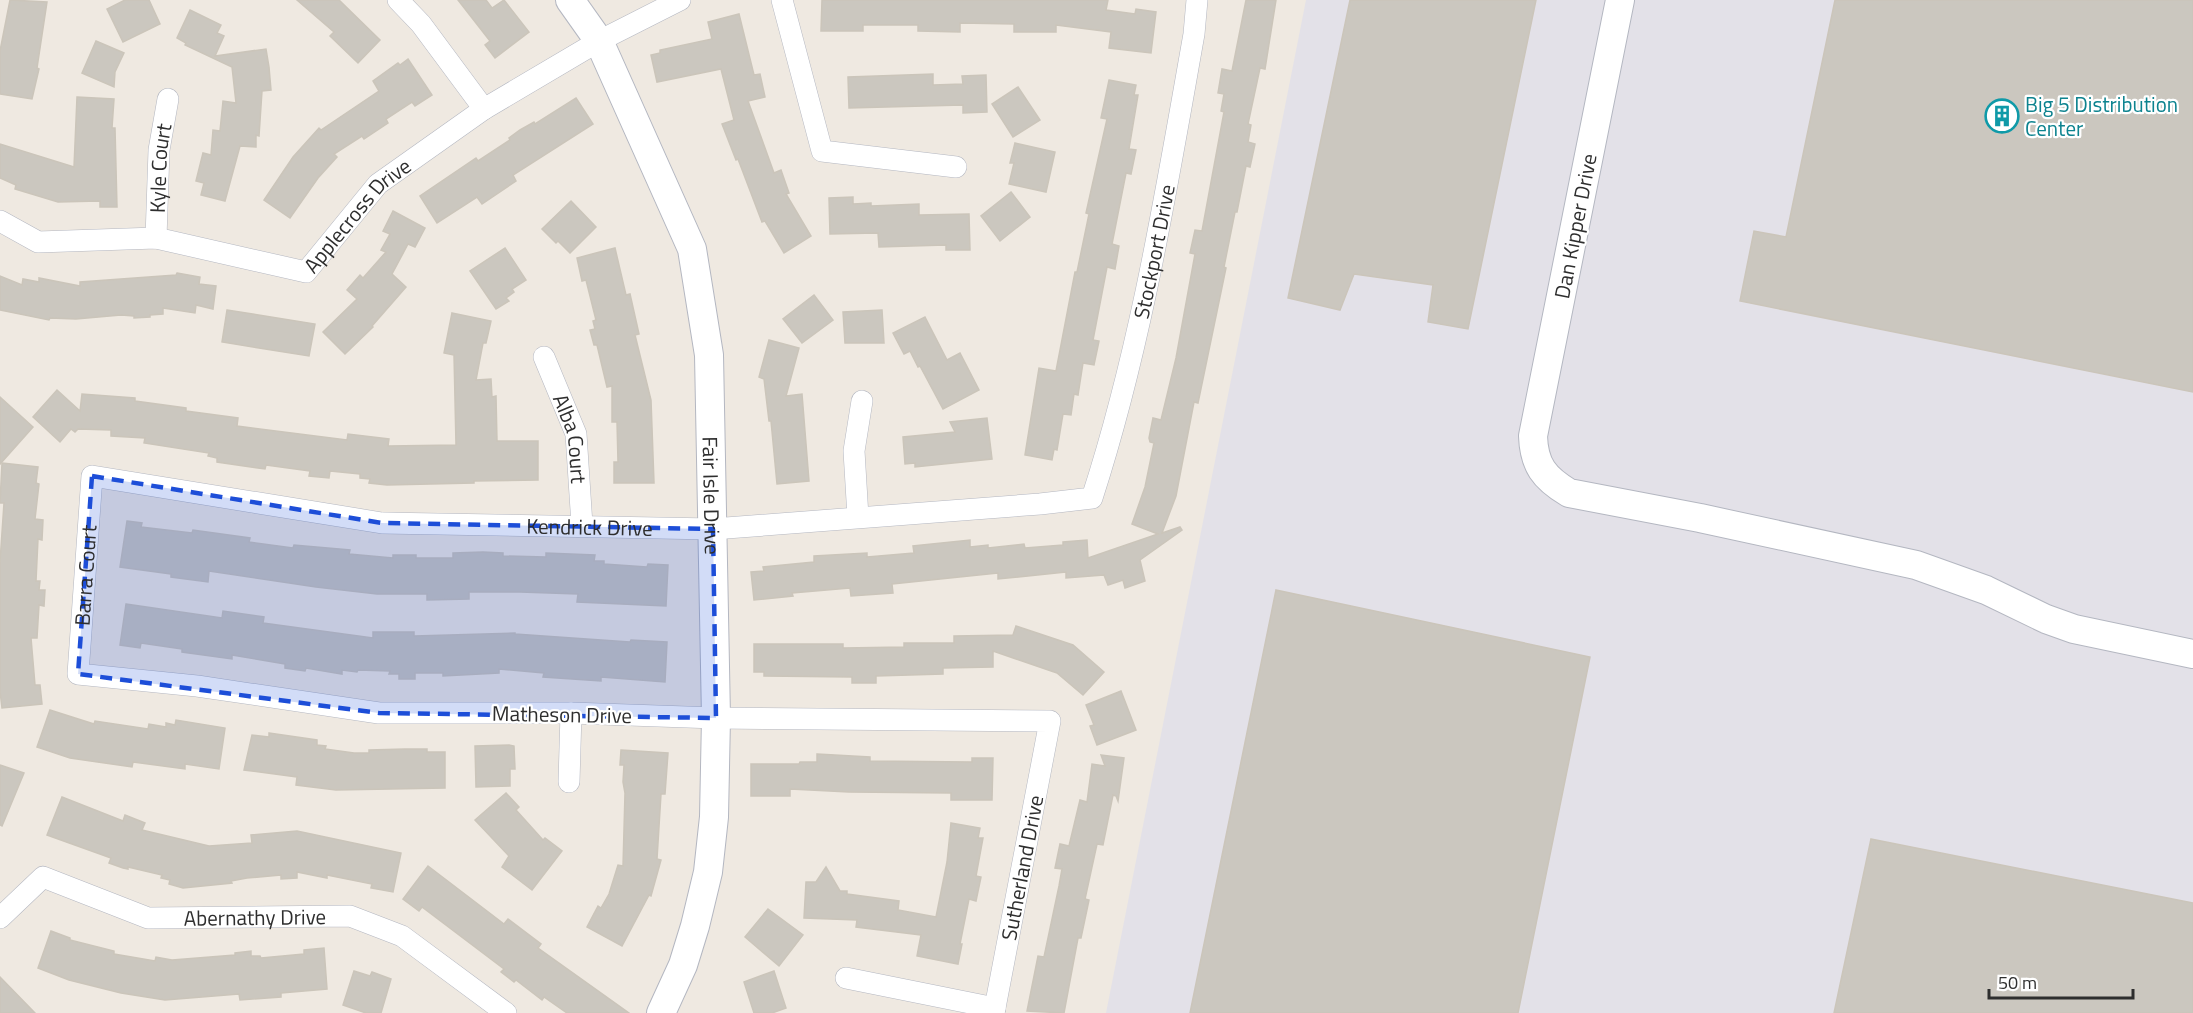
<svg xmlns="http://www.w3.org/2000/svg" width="2193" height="1013" font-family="'Titillium Web',sans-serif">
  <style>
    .industrial { fill: #e3e1e8 }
    .building { fill: #cbc7bf; stroke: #cbc5ba; stroke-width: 1.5 }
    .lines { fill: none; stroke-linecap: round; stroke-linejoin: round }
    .street-casing { stroke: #b4b7c1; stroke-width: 22 }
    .secondary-casing { stroke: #b4b7c1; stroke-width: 30 }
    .street { stroke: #fff; stroke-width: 21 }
    .secondary { stroke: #fff; stroke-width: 28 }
    .marked { fill: #1d4ed8; fill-opacity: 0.2; stroke: #1d4ed8; stroke-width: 4.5; stroke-dasharray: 12 8; stroke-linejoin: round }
    .labels { text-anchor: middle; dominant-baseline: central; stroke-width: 4.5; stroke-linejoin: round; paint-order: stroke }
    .culture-label { font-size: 21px; fill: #0d838f; stroke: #fff; text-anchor: start }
    .street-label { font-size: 21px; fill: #2e2e2e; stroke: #fff }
  </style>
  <rect width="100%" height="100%" fill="#efe9e1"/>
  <polygon class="industrial" points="1306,0 2193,0 2193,1013 1106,1013"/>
  <g class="building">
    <polygon points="10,0 47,2 37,68 39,69 32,99 0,94 0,51"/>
    <polygon points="125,0 149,0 160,24 123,42 107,9"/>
    <polygon points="297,0 339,0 380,40 358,63 330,36 334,32"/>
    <polygon points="458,0 486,0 492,8 504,0 529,32 495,58 485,45 490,41"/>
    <polygon points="822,0 1108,0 1106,10 1135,14 1136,9 1156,12 1151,53 1109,48 1111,32 1056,25 1056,32 1014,32 1014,24 960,23 960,32 918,31 918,25 863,25 863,31 821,31"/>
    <polygon points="1246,0 1276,0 1265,69 1260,68 1248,124 1251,125 1248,142 1255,144 1250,167 1246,166 1237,212 1235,212 1224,267 1226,268 1198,403 1194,402 1176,496 1162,533 1180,527 1182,530 1140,560 1145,581 1125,588 1123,580 1108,585 1104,575 1066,578 1066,572 998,579 998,573 892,584 893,593 851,596 850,588 792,593 793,596 754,600 751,572 764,571 763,567 814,562 814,556 867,553 867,557 914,553 913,546 970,540 970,547 988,545 988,548 1024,544 1025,548 1063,545 1063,542 1087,540 1088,558 1158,534 1132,524 1145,487 1154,443 1150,442 1149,438 1153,418 1161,420 1176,358 1195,254 1190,253 1195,230 1202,231 1224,112 1221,111 1224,94 1218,93 1222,69 1232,71"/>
    <polygon points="1350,0 1536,0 1468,329 1428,322 1433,285 1354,274 1340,310 1288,298"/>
    <polygon points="1835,0 2193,0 2193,392 1740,301 1754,231 1786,237"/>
    <polygon points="190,10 221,25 217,33 224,36 215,56 266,49 269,67 271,90 262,91 259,136 256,135 256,147 240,146 225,201 201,195 204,183 196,181 203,153 211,155 213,130 220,131 223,101 236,103 232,67 185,45 186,43 177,38"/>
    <polygon points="739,14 754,75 760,74 765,97 748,101 774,173 781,170 789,193 786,194 811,236 784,253 765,221 762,222 738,159 736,160 722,124 734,120 721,69 657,82 651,55 660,53 660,50 712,39 708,22"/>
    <polygon points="96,41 124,53 115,72 114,87 82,73"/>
    <polygon points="408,59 432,95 415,106 412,102 386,119 388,123 364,139 362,136 334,154 337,157 318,178 290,218 264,200 293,157 319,128 321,130 379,91 373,81 398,63 400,65"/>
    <polygon points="933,74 933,85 963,84 962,76 986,75 987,112 963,113 963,105 849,108 848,77"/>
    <polygon points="1109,80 1136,85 1134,95 1138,95 1129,149 1136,150 1131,174 1126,173 1112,244 1119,246 1115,269 1107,267 1093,340 1099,341 1094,365 1083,363 1078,395 1074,394 1071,415 1063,414 1057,450 1054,449 1052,460 1025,455 1039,368 1056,371 1075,272 1077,272 1089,214 1086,213 1107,119 1101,118"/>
    <polygon points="1018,87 1040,120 1013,137 992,104"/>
    <polygon points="77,97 114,99 112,128 115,128 117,207 100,207 100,201 58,202 15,189 16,185 0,178 0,144 74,167"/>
    <polygon points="576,98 593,124 513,175 516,181 482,204 477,197 437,223 420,196 476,158 478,161 510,140 509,138 520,130 534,122 535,124"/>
    <polygon points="1015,143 1055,152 1046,192 1009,184 1014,163 1010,163"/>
    <polygon points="1011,192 1030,217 1000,241 981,216"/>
    <polygon points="853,197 853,204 871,203 871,206 919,204 919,215 969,214 970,250 946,250 946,245 879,247 878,233 830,234 829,198"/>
    <polygon points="571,201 596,227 570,253 558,241 556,243 542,229"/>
    <polygon points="393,211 425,228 415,247 408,244 392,274 406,287 372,326 373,327 345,354 323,332 357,299 347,290 360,275 363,278 386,252 381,250 390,234 383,231"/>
    <polygon points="505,248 526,280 512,289 514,292 506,298 509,301 496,309 470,271"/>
    <polygon points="615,248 626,295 630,294 639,334 635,335 651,400 654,483 614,483 614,462 618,462 617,422 612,422 612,386 607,387 597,345 594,345 590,330 595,329 593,321 596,320 586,280 582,281 577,258"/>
    <polygon points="177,273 200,277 199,284 216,286 213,309 196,305 195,313 163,308 163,314 150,315 150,317 134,318 134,316 121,315 76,319 50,318 49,320 0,310 0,276 22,285 23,279 39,282 39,278 80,286 80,282 176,275"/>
    <polygon points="814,295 833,320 802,343 783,319"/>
    <polygon points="227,310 315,324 309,356 222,342"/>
    <polygon points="882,310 884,343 845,343 843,312"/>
    <polygon points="452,313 491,321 486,343 483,343 476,380 491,379 492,397 496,396 497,441 538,441 538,480 474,481 474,483 387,485 369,483 370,479 360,478 360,474 330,471 329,478 309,476 310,471 266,465 265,469 217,462 217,458 208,456 209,453 144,443 145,438 111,436 111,430 78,429 75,432 71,429 60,442 33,417 57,390 80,411 82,394 135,398 135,401 186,408 186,411 238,418 237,426 347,440 348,434 389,439 388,446 456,445 454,355 444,353"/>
    <polygon points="925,317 947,360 960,353 979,390 943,409 920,366 918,367 910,351 904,354 893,333"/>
    <polygon points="769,340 799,348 786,396 802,394 809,481 777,484 771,421 769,421 764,379 759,377"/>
    <polygon points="0,397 33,427 0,464"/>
    <polygon points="987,418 992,459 915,467 915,463 905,464 903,437 955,432 950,422"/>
    <polygon points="2,463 38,467 36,483 39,484 35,519 43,520 42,540 38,539 36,581 40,581 39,590 45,590 44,606 39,605 37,638 31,638 35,685 40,685 42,704 2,708 0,691 0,562 4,503 0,503"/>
    <polygon points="127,521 142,523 141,527 192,533 193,530 250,538 249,542 293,548 294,545 350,550 349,554 393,558 393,555 416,555 416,558 453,558 453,553 483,552 503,553 503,556 546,557 546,553 595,555 594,561 604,561 604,564 647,567 648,564 668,565 666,606 577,602 578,594 520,592 469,592 469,599 427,600 427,594 377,594 316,587 209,571 208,582 171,577 171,574 120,567"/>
    <polygon points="1276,590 1590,657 1518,1013 1190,1013"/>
    <polygon points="126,604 222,618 223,611 264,617 263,623 373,638 373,632 414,632 414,636 515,633 515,634 630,642 631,640 667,642 665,682 601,677 601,681 543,677 544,673 499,669 499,673 443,676 443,673 415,673 415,679 399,679 399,674 389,674 390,671 358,670 357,672 342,670 342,674 306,668 305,671 285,668 285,664 232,655 232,659 182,652 182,649 141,643 140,648 120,645"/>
    <polygon points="1016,626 1073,645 1104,672 1083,695 1057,673 993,651 993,667 943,668 943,674 876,676 876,683 852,683 852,677 764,676 764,672 754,672 754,644 843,644 843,648 904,647 904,643 954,643 954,636 1013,635"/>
    <polygon points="1121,691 1136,730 1097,745 1090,726 1094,725 1086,705"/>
    <polygon points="50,710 94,724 95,721 148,729 149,724 166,727 166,723 175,725 176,720 225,728 219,769 185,764 185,769 133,762 132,767 70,758 37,747"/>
    <polygon points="269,733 317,740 317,745 326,746 325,749 354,753 369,753 369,750 405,749 427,749 427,752 445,752 445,788 336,790 296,785 297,777 244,770 252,735 269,737"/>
    <polygon points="509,745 514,746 515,769 510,769 510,786 476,787 475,746"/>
    <polygon points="621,750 668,753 665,794 661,794 657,859 661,860 651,896 649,895 622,946 587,927 598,906 601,908 609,894 618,865 623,866 625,793 623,782 624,765 620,765"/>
    <polygon points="817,754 870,757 870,761 972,762 972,758 993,758 992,800 951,800 951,793 849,792 790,789 790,796 751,796 751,764 799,764 800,762 817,762"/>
    <polygon points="1101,755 1124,758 1118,801 1116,796 1113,795 1103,845 1097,844 1085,899 1089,900 1081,938 1078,938 1064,1013 1027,1011 1038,956 1044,957 1059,886 1062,869 1055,868 1060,844 1069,846 1080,800 1087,802 1092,764 1105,766"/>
    <polygon points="0,765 24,773 2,826 0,825"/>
    <polygon points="506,793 519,807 516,810 543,840 545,838 562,851 532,890 502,867 509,856 475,820"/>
    <polygon points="62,797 123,821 125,815 145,823 142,830 209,846 252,843 251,835 297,831 401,853 393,892 371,888 372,884 327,875 327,878 297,872 297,878 281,879 281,875 247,878 231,881 232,883 183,888 169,884 170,880 161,878 162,875 128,867 128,869 123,868 109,863 111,858 47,835"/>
    <polygon points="951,823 980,828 978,838 983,838 976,876 981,877 976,901 969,899 960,944 962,944 958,964 917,956 921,935 856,927 857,920 804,918 806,882 816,882 826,867 840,891 847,891 847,894 899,901 898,910 936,917 947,862"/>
    <polygon points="1871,839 2193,903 2193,1013 1834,1013"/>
    <polygon points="428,866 504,924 508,919 541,944 538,948 629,1013 567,1013 544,997 542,1000 516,980 514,982 501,972 504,969 422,907 419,911 403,899"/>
    <polygon points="768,909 803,935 779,966 745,937"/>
    <polygon points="51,931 70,938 70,940 114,951 114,954 155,961 156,957 172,960 235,955 235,953 251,951 251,956 260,956 261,958 304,954 304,950 324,948 327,989 281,993 281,997 240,1000 239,994 165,1000 121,993 69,980 38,968"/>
    <polygon points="354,971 370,976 372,972 391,979 381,1013 366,1013 343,1005"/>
    <polygon points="774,971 786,1008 772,1013 754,1013 744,982"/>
    <polygon points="0,977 35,1013 0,1013"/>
  </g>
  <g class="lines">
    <g class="street-casing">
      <g id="street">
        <polyline points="398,0 421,24 484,109"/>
        <polyline points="782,0 822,151 956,167"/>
        <path id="s1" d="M0,221L38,242L156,238L306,272L378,184L484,109L599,41L680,0"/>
        <path id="s2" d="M156,238L159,150L168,99"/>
        <path id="s3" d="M544,357L576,434L582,525"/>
        <polyline points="858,517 854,451 862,401"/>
        <polyline points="569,782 571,713"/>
        <path id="s4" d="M0,918L43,877L148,918L350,916L402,936L506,1013"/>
        <polyline points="846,978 995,1008"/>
        <path id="s5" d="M994,1013L1050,721L716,718L571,713H379L197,686L78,674L92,476L382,523L713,529L1040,504L1092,498C1141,347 1166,191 1194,34L1197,0"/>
      </g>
    </g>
    <g class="secondary-casing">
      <g id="secondary">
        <path id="s6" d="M570,0L599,41L692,249L709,355L716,718L714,817L708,872L695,926L683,965L661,1013"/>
        <path d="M1620,0L1533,436C1534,465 1544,478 1569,493L1700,518L1916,565L1986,590L2046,619L2074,629L2193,654"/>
      </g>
    </g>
    <use href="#street" class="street"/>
    <use href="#secondary" class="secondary"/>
  </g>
  <path class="marked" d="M92,476L382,523L713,529L716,718L379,713L78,674Z"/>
  <defs>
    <g id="building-ring" transform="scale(1.725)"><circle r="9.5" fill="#fff" stroke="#0f9aa8" stroke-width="1.5"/><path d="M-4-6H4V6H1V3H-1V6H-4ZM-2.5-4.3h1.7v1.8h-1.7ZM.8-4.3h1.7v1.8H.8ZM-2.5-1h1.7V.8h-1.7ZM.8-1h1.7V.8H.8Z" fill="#0f9aa8"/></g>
  </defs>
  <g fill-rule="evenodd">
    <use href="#building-ring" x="2002" y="116"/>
  </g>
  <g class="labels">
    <g class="culture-label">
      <text x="2025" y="104">Big 5 Distribution<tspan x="2025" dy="24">Center</tspan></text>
    </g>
    <g class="street-label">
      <text stroke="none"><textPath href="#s2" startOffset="70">Kyle Court</textPath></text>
      <text stroke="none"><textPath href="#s1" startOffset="392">Applecross Drive</textPath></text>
      <text transform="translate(1575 226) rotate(-79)">Dan Kipper Drive</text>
      <text stroke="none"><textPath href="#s5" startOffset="2730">Stockport Drive</textPath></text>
      <text stroke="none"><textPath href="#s3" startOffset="87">Alba Court</textPath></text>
      <text stroke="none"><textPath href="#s6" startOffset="526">Fair Isle Drive</textPath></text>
      <text stroke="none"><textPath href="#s5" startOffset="1972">Kendrick Drive</textPath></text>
      <text stroke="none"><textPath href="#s5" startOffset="1371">Barra Court</textPath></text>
      <text transform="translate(562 714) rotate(1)">Matheson Drive</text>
      <text stroke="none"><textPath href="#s5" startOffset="148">Sutherland Drive</textPath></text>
      <text stroke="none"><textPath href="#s4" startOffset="279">Abernathy Drive</textPath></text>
    </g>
  </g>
  <path d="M1989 989v9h144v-9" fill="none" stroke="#2e2e2e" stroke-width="3"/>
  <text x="1998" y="989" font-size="18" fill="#2e2e2e" stroke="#ffffff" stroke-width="4.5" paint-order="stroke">50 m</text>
</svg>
